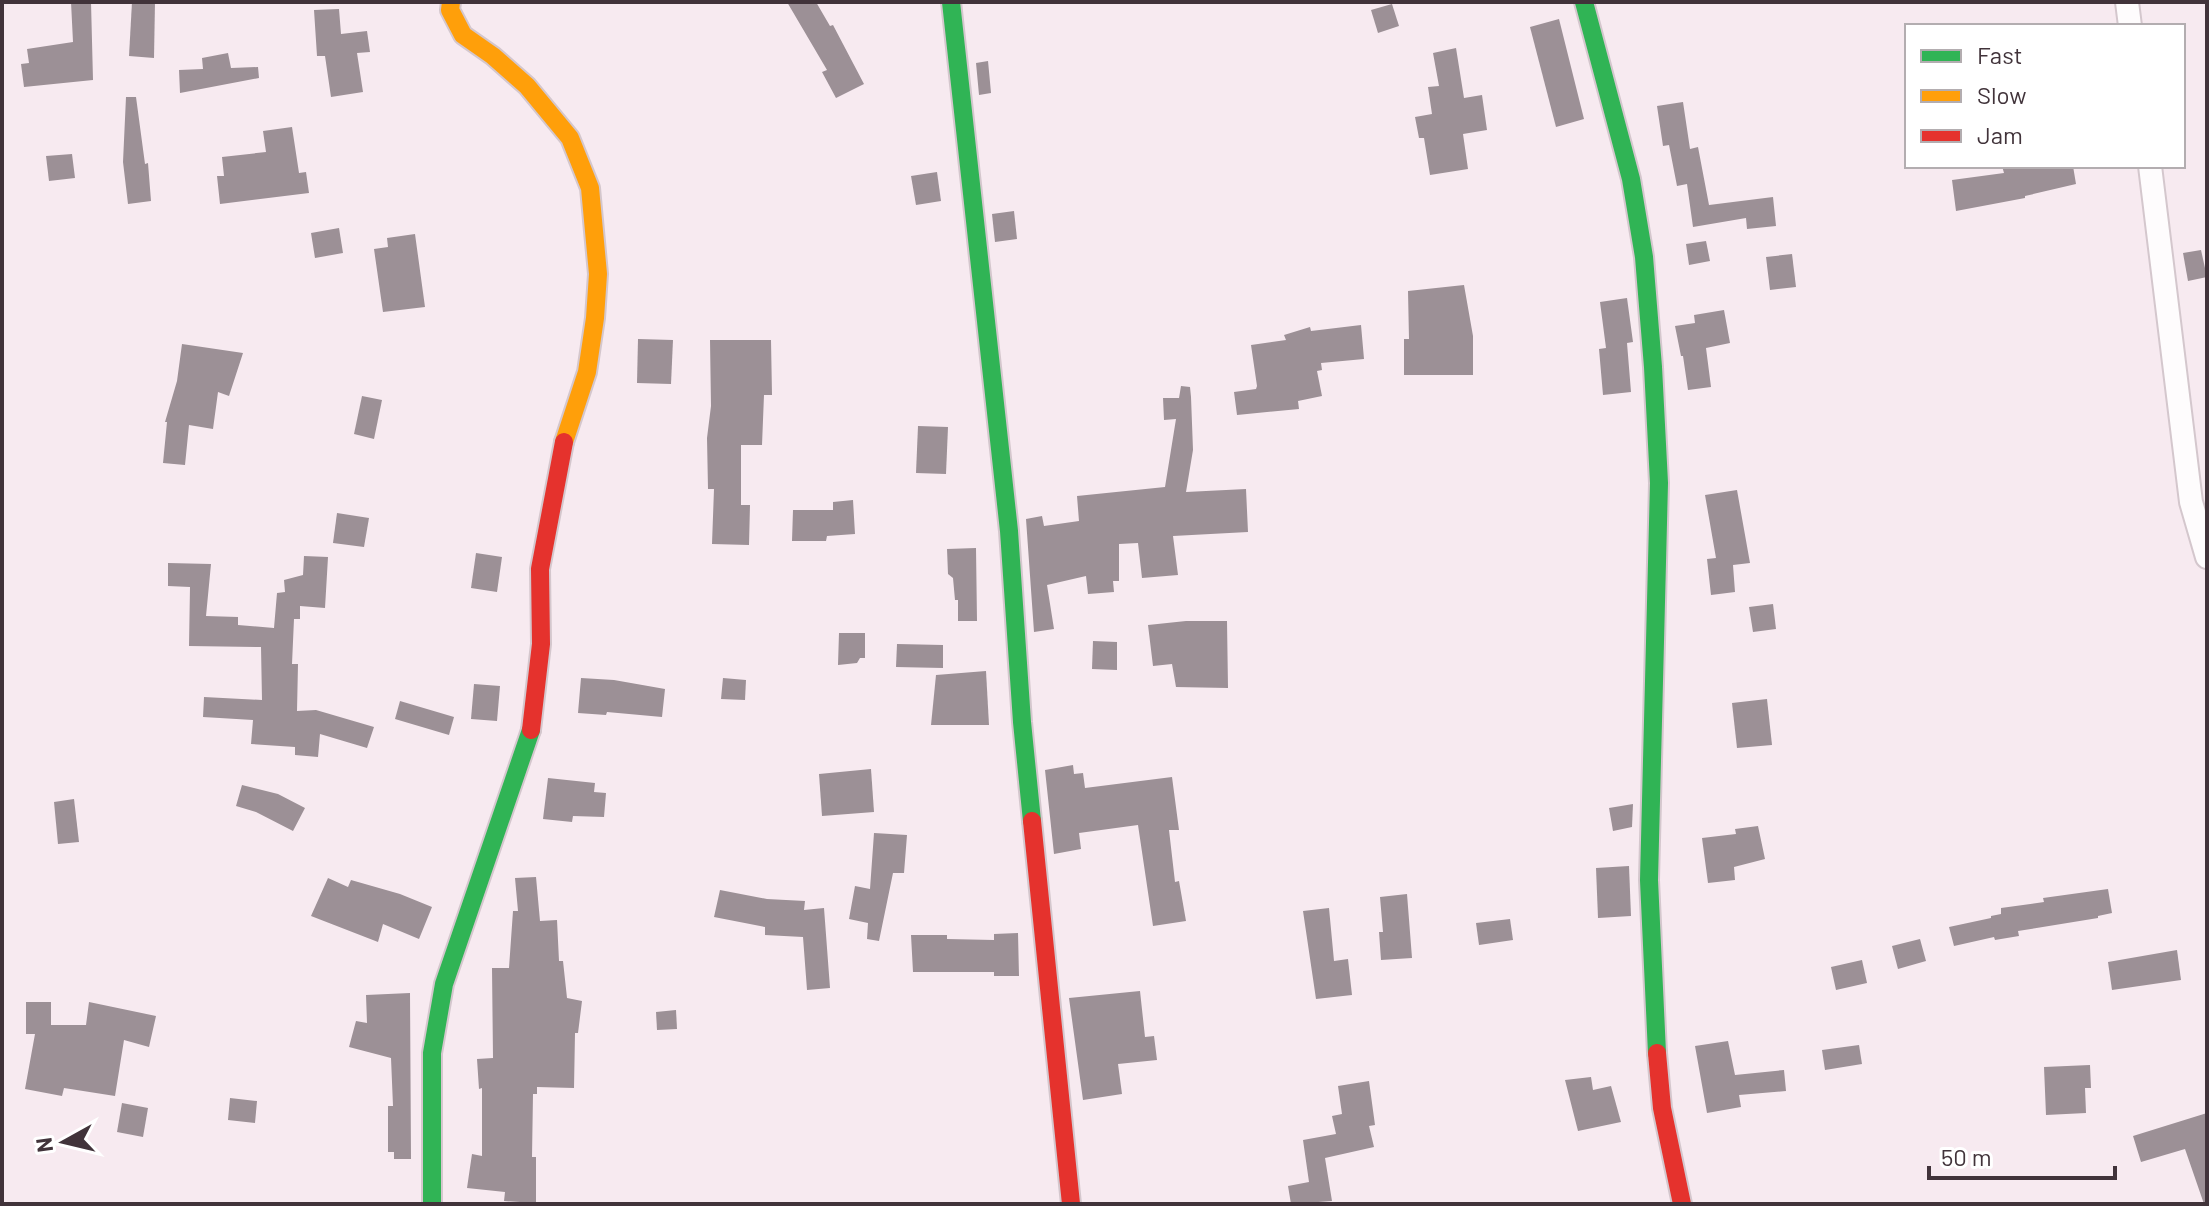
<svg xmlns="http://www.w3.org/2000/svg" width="2209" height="1206" font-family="Barlow,sans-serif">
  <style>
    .building { fill: #9c9096 }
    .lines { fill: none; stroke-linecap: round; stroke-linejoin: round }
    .street-casing { stroke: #d4c7cd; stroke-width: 26 }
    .fast-casing { stroke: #d4c7cd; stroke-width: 22 }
    .slow-casing { stroke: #d4c7cd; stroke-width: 22 }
    .jam-casing { stroke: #d4c7cd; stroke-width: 22 }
    .street { stroke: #fefcfd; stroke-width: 22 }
    .fast { stroke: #30b455; stroke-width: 18 }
    .slow { stroke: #ff9f0a; stroke-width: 18 }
    .jam { stroke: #e5322d; stroke-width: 18 }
  </style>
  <rect width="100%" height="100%" fill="#f7eaf0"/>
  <g class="building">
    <polygon points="71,2 91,2 93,80 24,87 21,64 29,63 27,49 73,42"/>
    <polygon points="132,2 155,2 154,58 129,56"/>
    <polygon points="787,2 816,2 830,26 833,25 864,84 836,98 822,72 827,70"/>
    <polygon points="1392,4 1399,26 1378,33 1371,10"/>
    <polygon points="339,9 341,34 367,31 370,52 357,53 363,92 331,97 325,56 317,56 314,10"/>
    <polygon points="1559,19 1584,119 1556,127 1530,27"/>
    <polygon points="1456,48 1464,98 1482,95 1487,130 1463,134 1468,169 1430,175 1424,138 1419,138 1415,117 1432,114 1428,87 1439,86 1433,53"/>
    <polygon points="228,53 231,68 258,67 259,78 180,93 179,70 203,69 202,58"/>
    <polygon points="988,61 991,93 979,95 976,63"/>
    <polygon points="126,97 136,97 145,164 148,163 151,201 128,204 123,162"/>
    <polygon points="1683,102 1690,149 1698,147 1709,205 1773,197 1776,226 1747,229 1746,218 1693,227 1687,184 1677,186 1669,145 1663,146 1657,106"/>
    <polygon points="292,127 299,173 306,172 309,193 220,204 217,176 224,176 222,157 266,152 263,131"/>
    <polygon points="72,154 75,178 49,181 46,156"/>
    <polygon points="2002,166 2073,166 2076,184 2025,196 2025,198 1956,211 1952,180 2004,173"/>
    <polygon points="937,172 941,201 916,205 911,176"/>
    <polygon points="1014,211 1017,239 995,242 992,214"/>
    <polygon points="339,228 343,253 315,258 311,233"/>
    <polygon points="415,234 425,307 383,312 374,249 388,247 387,238"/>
    <polygon points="1706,241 1710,261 1689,265 1686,244"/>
    <polygon points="2201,250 2207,277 2188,281 2183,253"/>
    <polygon points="1792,254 1796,287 1770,290 1766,257"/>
    <polygon points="1464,285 1473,336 1473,375 1404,375 1404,339 1409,339 1408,291"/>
    <polygon points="1627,298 1633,342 1627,343 1631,392 1603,395 1599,349 1606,348 1600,302"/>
    <polygon points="1724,310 1730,343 1706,348 1711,387 1688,390 1683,356 1681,356 1675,326 1695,323 1694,315"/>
    <polygon points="1361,325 1364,359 1321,363 1322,370 1317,371 1322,396 1298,401 1299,409 1237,415 1234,392 1256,389 1257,386 1251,345 1286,340 1284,335 1310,327 1311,331"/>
    <polygon points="638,339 673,340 671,384 637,383"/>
    <polygon points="710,340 771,340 772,395 764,395 762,445 741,445 741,505 750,505 749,545 712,544 714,489 708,489 707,438 711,406"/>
    <polygon points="182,344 243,353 229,396 218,392 213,429 189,425 185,465 163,463 167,422 165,422 177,381"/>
    <polygon points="1181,386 1190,387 1191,397 1193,450 1186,492 1246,489 1248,532 1173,536 1178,575 1142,578 1138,543 1119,544 1119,581 1113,581 1114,592 1088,594 1086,576 1047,585 1054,629 1034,632 1026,519 1042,516 1044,526 1079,521 1077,496 1165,487 1176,419 1164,420 1163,398 1179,398"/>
    <polygon points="362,396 382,400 374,439 354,434"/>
    <polygon points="918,426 948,427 946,474 916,473"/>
    <polygon points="1737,490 1750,563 1733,565 1735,592 1711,595 1707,559 1716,558 1705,495"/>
    <polygon points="853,500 855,534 827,536 826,541 792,541 793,510 833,510 833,502"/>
    <polygon points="337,513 369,518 364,547 333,543"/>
    <polygon points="976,548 977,621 958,621 958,600 955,600 953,578 948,574 947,549"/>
    <polygon points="476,553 502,557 497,592 471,588"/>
    <polygon points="304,556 328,557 325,608 300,606 300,619 294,619 292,664 298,664 297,711 316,710 374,727 367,748 320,734 318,757 295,755 295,747 251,744 253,720 203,717 204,697 262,700 261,647 189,646 190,587 168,586 168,563 211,564 206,616 238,617 238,625 274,628 277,593 285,592 284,580 303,575"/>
    <polygon points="1773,604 1776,629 1753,632 1749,607"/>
    <polygon points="1186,621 1227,621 1228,688 1176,687 1172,664 1153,666 1148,625"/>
    <polygon points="839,633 865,633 865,658 860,658 857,663 838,665"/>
    <polygon points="1093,641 1117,642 1117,670 1092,669"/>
    <polygon points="897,644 943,645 943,668 896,667"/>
    <polygon points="986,671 989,725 931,725 936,675"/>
    <polygon points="581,678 614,680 665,689 662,717 607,712 606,715 578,713"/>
    <polygon points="723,678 746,680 745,700 721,699"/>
    <polygon points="474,684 500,686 497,721 471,719"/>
    <polygon points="1767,699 1772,745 1737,748 1732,703"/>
    <polygon points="400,701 454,717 449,735 395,719"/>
    <polygon points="1073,765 1074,774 1083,773 1085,788 1172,777 1179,830 1169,830 1175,882 1179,881 1186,921 1153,926 1138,825 1079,833 1081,849 1054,854 1045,770"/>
    <polygon points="871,769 874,812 822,816 819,774"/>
    <polygon points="548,778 595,783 594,792 606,793 604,817 573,816 572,822 543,819"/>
    <polygon points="242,785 278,794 305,808 293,831 256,812 236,806"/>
    <polygon points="74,799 79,842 58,844 54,802"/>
    <polygon points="1633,804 1632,827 1613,831 1609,808"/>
    <polygon points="1758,826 1765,859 1734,867 1735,880 1708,883 1702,838 1736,834 1735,829"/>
    <polygon points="874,833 907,835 904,873 893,873 879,941 867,939 868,923 849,919 855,886 870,889"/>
    <polygon points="1629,866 1631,916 1598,918 1596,868"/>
    <polygon points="536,877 540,921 557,920 559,961 563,961 567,998 582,1001 578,1033 575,1033 574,1088 537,1087 537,1094 533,1094 532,1157 536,1157 536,1203 504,1201 505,1192 467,1188 472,1154 482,1156 482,1088 479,1089 477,1059 493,1058 492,968 509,968 513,911 518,911 515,878"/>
    <polygon points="328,878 348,887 351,880 400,894 432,907 419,939 383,924 378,942 311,916"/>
    <polygon points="2108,889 2112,913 2098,916 2098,918 2018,931 2019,936 1995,940 1994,937 1954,946 1949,927 1991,918 1991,916 2001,914 2001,908 2044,902 2043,898"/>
    <polygon points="720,890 767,899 805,901 804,910 824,908 830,988 807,990 803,937 765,935 765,927 714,917"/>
    <polygon points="1407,894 1412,958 1381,960 1379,932 1383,932 1380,897"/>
    <polygon points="1329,908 1334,961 1348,959 1352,995 1316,999 1303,911"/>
    <polygon points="1510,919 1513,940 1479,945 1476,923"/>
    <polygon points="1018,933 1019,976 994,976 994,972 913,972 911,935 947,935 947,939 994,940 994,934"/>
    <polygon points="1920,939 1926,961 1898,969 1892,946"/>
    <polygon points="2177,950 2181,980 2112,990 2108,962"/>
    <polygon points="1862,960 1867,983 1836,990 1831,967"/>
    <polygon points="1140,991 1145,1037 1154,1036 1157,1060 1118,1064 1122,1094 1083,1100 1069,998"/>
    <polygon points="410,993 411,1159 394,1159 394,1152 388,1152 388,1106 393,1106 391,1058 349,1047 356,1021 367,1023 366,995"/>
    <polygon points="26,1002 51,1002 51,1025 86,1025 89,1002 156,1016 149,1047 124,1040 115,1096 64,1088 62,1096 25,1089 35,1034 26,1034"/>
    <polygon points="676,1010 677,1029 657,1030 656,1012"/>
    <polygon points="1728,1041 1735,1075 1784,1070 1786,1091 1739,1095 1741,1107 1707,1113 1695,1046"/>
    <polygon points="1859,1045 1862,1064 1825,1070 1822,1050"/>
    <polygon points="2090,1065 2091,1088 2085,1088 2086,1113 2046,1115 2044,1067"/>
    <polygon points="1591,1077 1593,1090 1611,1086 1621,1122 1578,1131 1565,1080"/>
    <polygon points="1369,1081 1375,1125 1369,1126 1374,1147 1325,1158 1332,1201 1291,1204 1288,1186 1309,1182 1303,1140 1336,1134 1332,1116 1342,1114 1338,1086"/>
    <polygon points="230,1098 257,1101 255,1123 228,1120"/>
    <polygon points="122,1103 148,1108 143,1137 117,1132"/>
    <polygon points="2207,1113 2207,1204 2204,1204 2185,1149 2141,1162 2133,1136"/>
  </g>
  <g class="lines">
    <g class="street-casing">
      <g id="street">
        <polyline points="2127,2 2130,26"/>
        <polyline points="2150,166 2191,502 2207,557"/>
      </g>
    </g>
    <g class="fast-casing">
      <g id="fast">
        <polyline points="951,2 1009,531 1022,722 1032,821"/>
        <polyline points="1584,2 1631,179 1644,257 1653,367 1659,483 1649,880 1657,1053"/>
        <polyline points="432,1204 432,1053 444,984 531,730"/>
      </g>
    </g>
    <g class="slow-casing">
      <polyline id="slow" points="451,2 450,10 463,35 493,56 527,86 570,138 590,188 598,274 595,318 587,372 564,442"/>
    </g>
    <g class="jam-casing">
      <g id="jam">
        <polyline points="531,730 541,644 540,569 564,442"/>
        <polyline points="1032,821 1071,1204"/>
        <polyline points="1657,1053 1662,1108 1682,1204"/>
      </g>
    </g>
    <use href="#street" class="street"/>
    <use href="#fast" class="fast"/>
    <use href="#slow" class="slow"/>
    <use href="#jam" class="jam"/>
  </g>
  <rect width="2209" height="1206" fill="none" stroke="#41333a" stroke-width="8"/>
  <rect x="1905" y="24" width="280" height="144" fill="#ffffff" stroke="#b3adb0" stroke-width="2"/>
  <rect x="1921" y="50" width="40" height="12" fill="#30b455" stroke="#b3adb0" stroke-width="2"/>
  <text x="1977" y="64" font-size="24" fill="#41333a">Fast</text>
  <rect x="1921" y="90" width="40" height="12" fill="#ff9f0a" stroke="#b3adb0" stroke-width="2"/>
  <text x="1977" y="104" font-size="24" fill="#41333a">Slow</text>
  <rect x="1921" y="130" width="40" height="12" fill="#e5322d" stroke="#b3adb0" stroke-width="2"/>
  <text x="1977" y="144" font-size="24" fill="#41333a">Jam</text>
  <g transform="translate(64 1142) rotate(262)" stroke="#ffffff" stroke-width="6" paint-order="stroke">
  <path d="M0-6L14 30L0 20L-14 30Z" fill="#41333a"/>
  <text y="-12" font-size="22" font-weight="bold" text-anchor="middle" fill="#41333a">N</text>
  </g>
  <path d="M1929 1166v12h186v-12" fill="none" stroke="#41333a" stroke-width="4"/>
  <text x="1941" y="1166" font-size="24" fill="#41333a" stroke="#ffffff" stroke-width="6" paint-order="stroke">50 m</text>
</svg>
